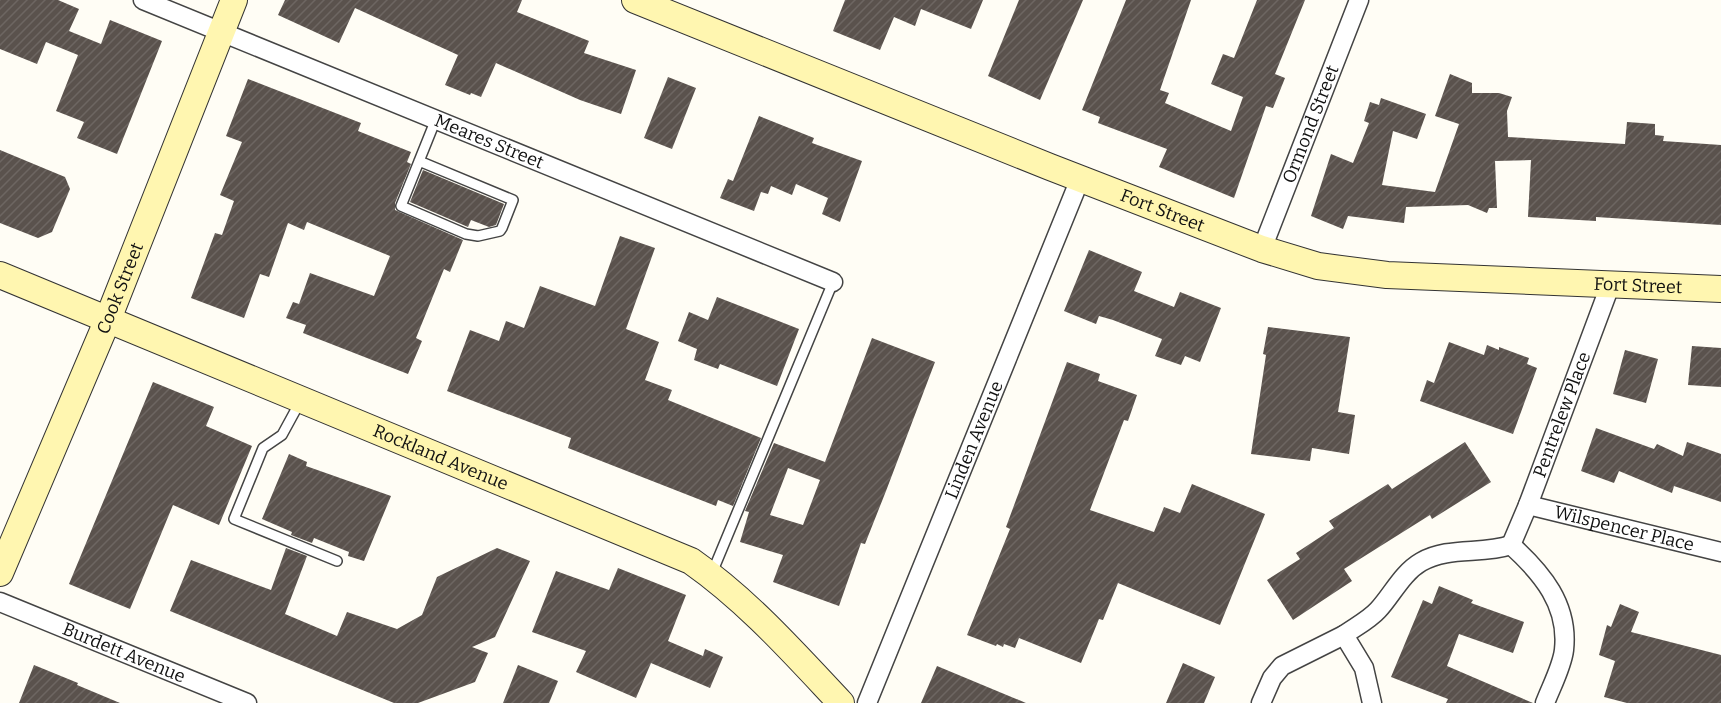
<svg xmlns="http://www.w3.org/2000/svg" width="1721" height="703" font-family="Bitter,serif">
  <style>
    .building { fill: url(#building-hatch); fill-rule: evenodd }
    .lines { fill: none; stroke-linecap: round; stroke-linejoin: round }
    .lane-casing { stroke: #444; stroke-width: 12 }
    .street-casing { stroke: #444; stroke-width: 21 }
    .secondary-casing { stroke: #333; stroke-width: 28 }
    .lane { stroke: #fff; stroke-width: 9 }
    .street { stroke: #fff; stroke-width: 18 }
    .secondary { stroke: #fff6b0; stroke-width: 26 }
    .labels { text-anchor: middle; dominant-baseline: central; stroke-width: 6; stroke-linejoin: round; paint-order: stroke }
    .street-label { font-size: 18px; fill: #111; stroke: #fff }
  </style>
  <defs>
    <pattern id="building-hatch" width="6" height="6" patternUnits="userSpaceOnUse" patternTransform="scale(1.5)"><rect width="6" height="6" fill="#5a524d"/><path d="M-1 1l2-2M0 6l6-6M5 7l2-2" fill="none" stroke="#6d6662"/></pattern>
  </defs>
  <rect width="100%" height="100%" fill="#fffdf5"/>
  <g class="building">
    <polygon points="0,0 58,0 79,9 69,31 101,44 110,20 162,41 117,154 77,138 84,122 56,111 78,55 46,42 37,64 0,49"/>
    <polygon points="285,0 522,0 517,12 589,41 584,53 636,70 621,114 580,100 496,63 481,97 471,93 470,95 445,85 458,55 355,8 339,43 278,15"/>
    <polygon points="845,0 983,0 971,29 921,9 915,26 894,17 880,50 833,31"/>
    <polygon points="1019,0 1083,0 1040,100 988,76"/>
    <polygon points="1126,0 1191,0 1160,90 1169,93 1165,103 1231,131 1243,97 1211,84 1223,54 1234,58 1257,0 1305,0 1275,74 1285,78 1273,108 1266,106 1234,198 1159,167 1167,149 1098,123 1100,117 1082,110"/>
    <polygon points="1450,74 1472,83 1472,93 1499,93 1512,97 1507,111 1508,137 1625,144 1627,122 1655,124 1655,135 1664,136 1663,141 1721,145 1721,225 1596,217 1596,221 1528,217 1531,160 1495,161 1497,208 1489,208 1487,213 1468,205 1406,207 1404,223 1348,216 1343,229 1311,216 1331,154 1353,163 1369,123 1364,121 1370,102 1379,105 1381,98 1426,114 1417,139 1393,131 1382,185 1435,192 1459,124 1435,116"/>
    <polygon points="668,77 696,88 672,149 644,138"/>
    <polygon points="248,79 361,123 358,131 411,152 407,162 411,164 395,203 395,210 463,240 450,272 444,269 416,338 422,341 408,374 303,333 306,325 286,318 293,302 299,304 310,273 374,296 390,256 307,222 304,230 288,223 269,277 260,274 244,318 191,298 215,233 222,235 234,201 220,195 242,142 226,136"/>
    <polygon points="759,116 814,138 812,143 862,161 840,222 822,214 828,198 796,184 792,195 771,186 768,194 761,192 754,211 720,198 728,179 733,181"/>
    <polygon points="0,150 65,177 70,189 52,232 38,238 0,223"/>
    <polygon points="423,170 504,204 496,225 489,227 471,220 468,227 410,202"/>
    <polygon points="620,236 655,248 626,329 659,342 645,380 672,390 668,400 761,438 733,506 718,500 716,506 568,448 571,438 447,391 470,330 499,341 506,321 524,328 540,286 595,306"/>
    <polygon points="1089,250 1142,272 1134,291 1174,307 1180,292 1221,308 1200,362 1185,356 1181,365 1155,356 1162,339 1113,320 1099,316 1096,324 1064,311"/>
    <polygon points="717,297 799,329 777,386 720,364 718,369 694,360 697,349 678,341 689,312 708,320"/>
    <polygon points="1268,327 1350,337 1338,412 1355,415 1349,454 1312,448 1310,461 1251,454 1266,355 1263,354"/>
    <path d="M872,338L935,362L886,491L865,544L861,543L839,606L773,582L783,555L740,542L749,512L745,511L774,443L825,462ZM788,468L820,480L803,525L770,515Z"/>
    <polygon points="1449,342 1484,355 1487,345 1499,350 1499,347 1529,358 1527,364 1537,368 1513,434 1420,401 1427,380 1434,383"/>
    <polygon points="1692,346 1721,348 1721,387 1688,385"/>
    <polygon points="1625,350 1658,359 1646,403 1613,394"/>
    <polygon points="1067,362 1100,374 1098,381 1137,395 1128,421 1124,420 1090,510 1154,532 1164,507 1180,513 1192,484 1265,514 1220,625 1118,583 1103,620 1099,619 1081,663 1019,638 1015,648 1004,644 1003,647 997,644 996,646 967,635 1010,529 1006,527"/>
    <polygon points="153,382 214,407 206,426 252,446 219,525 173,505 130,609 69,584"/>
    <polygon points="1596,428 1654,449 1657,444 1683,456 1687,442 1721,454 1721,502 1674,486 1672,493 1619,471 1614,483 1581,471"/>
    <polygon points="1465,442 1491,482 1432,519 1430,515 1344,569 1352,581 1293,620 1267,580 1300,559 1296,553 1334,528 1329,521 1388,484 1392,489"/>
    <polygon points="289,454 307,462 306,466 391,496 364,561 348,556 349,552 314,538 312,543 291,535 292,532 262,519"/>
    <polygon points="286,548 307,556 285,614 337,636 347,612 397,629 422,615 437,577 497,548 530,561 495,637 472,647 488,653 475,682 418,703 394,703 170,611 191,560 271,590"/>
    <polygon points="618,568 686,595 668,641 703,656 705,649 723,657 710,688 651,663 636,698 576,672 586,651 532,632 556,571 609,590"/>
    <polygon points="1439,586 1473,600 1471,603 1524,622 1513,653 1459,634 1447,666 1533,703 1446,703 1448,699 1391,677 1423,600 1432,604"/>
    <polygon points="1620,604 1639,612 1631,632 1721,655 1721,703 1627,703 1604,697 1615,661 1599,655 1607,625 1611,627"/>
    <polygon points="1183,663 1215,677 1204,703 1166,703"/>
    <polygon points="34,665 78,683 77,685 120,703 19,703"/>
    <polygon points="518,665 558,681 549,703 503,703"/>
    <polygon points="937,666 1026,703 921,703"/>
  </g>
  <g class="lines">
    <g class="lane-casing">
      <g id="lane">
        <polyline points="419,161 513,200 502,228 500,231 478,236 466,234 401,206 436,119"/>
        <polyline points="300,402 282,435 263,448 234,519 337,561"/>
        <polyline points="712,573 833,282"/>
      </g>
    </g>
    <g class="street-casing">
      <g id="street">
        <path id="s1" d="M143,0L833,282"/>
        <path id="s2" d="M1262,249L1359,0"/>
        <path id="s3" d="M1528,505L1721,552"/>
        <path id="s4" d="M1511,545L1528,505L1611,283"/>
        <path id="s5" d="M0,602L247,703"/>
        <path id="s6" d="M867,703L1080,179"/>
        <polyline points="1261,703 1272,678 1282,666 1344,635"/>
        <path d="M1372,703L1364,668L1344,635C1355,627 1369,620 1378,610C1392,595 1402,573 1421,562C1449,546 1481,555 1511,545C1542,573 1569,605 1564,650C1562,667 1551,687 1545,703"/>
      </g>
    </g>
    <g class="secondary-casing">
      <g id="secondary">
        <path id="s7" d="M635,0L1050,167L1262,249L1318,266L1387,275L1721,289"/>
        <path id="s8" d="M0,275L691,561C748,601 793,652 841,703"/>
        <path id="s9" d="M0,573L108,319L234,0"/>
      </g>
    </g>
    <use href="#lane" class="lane"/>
    <use href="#street" class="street"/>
    <use href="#secondary" class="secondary"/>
  </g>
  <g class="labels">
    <g class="street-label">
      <text stroke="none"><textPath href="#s2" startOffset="134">Ormond Street</textPath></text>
      <text stroke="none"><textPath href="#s1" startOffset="374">Meares Street</textPath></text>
      <text stroke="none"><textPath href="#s7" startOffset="568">Fort Street</textPath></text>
      <text stroke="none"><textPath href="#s7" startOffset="1054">Fort Street</textPath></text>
      <text stroke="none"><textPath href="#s9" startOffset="309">Cook Street</textPath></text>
      <text stroke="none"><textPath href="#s4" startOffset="140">Pentrelew Place</textPath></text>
      <text stroke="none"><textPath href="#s6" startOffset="284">Linden Avenue</textPath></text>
      <text stroke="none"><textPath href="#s8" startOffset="477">Rockland Avenue</textPath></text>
      <text stroke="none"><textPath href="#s3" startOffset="99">Wilspencer Place</textPath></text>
      <text stroke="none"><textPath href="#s5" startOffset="134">Burdett Avenue</textPath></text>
    </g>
  </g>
</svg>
